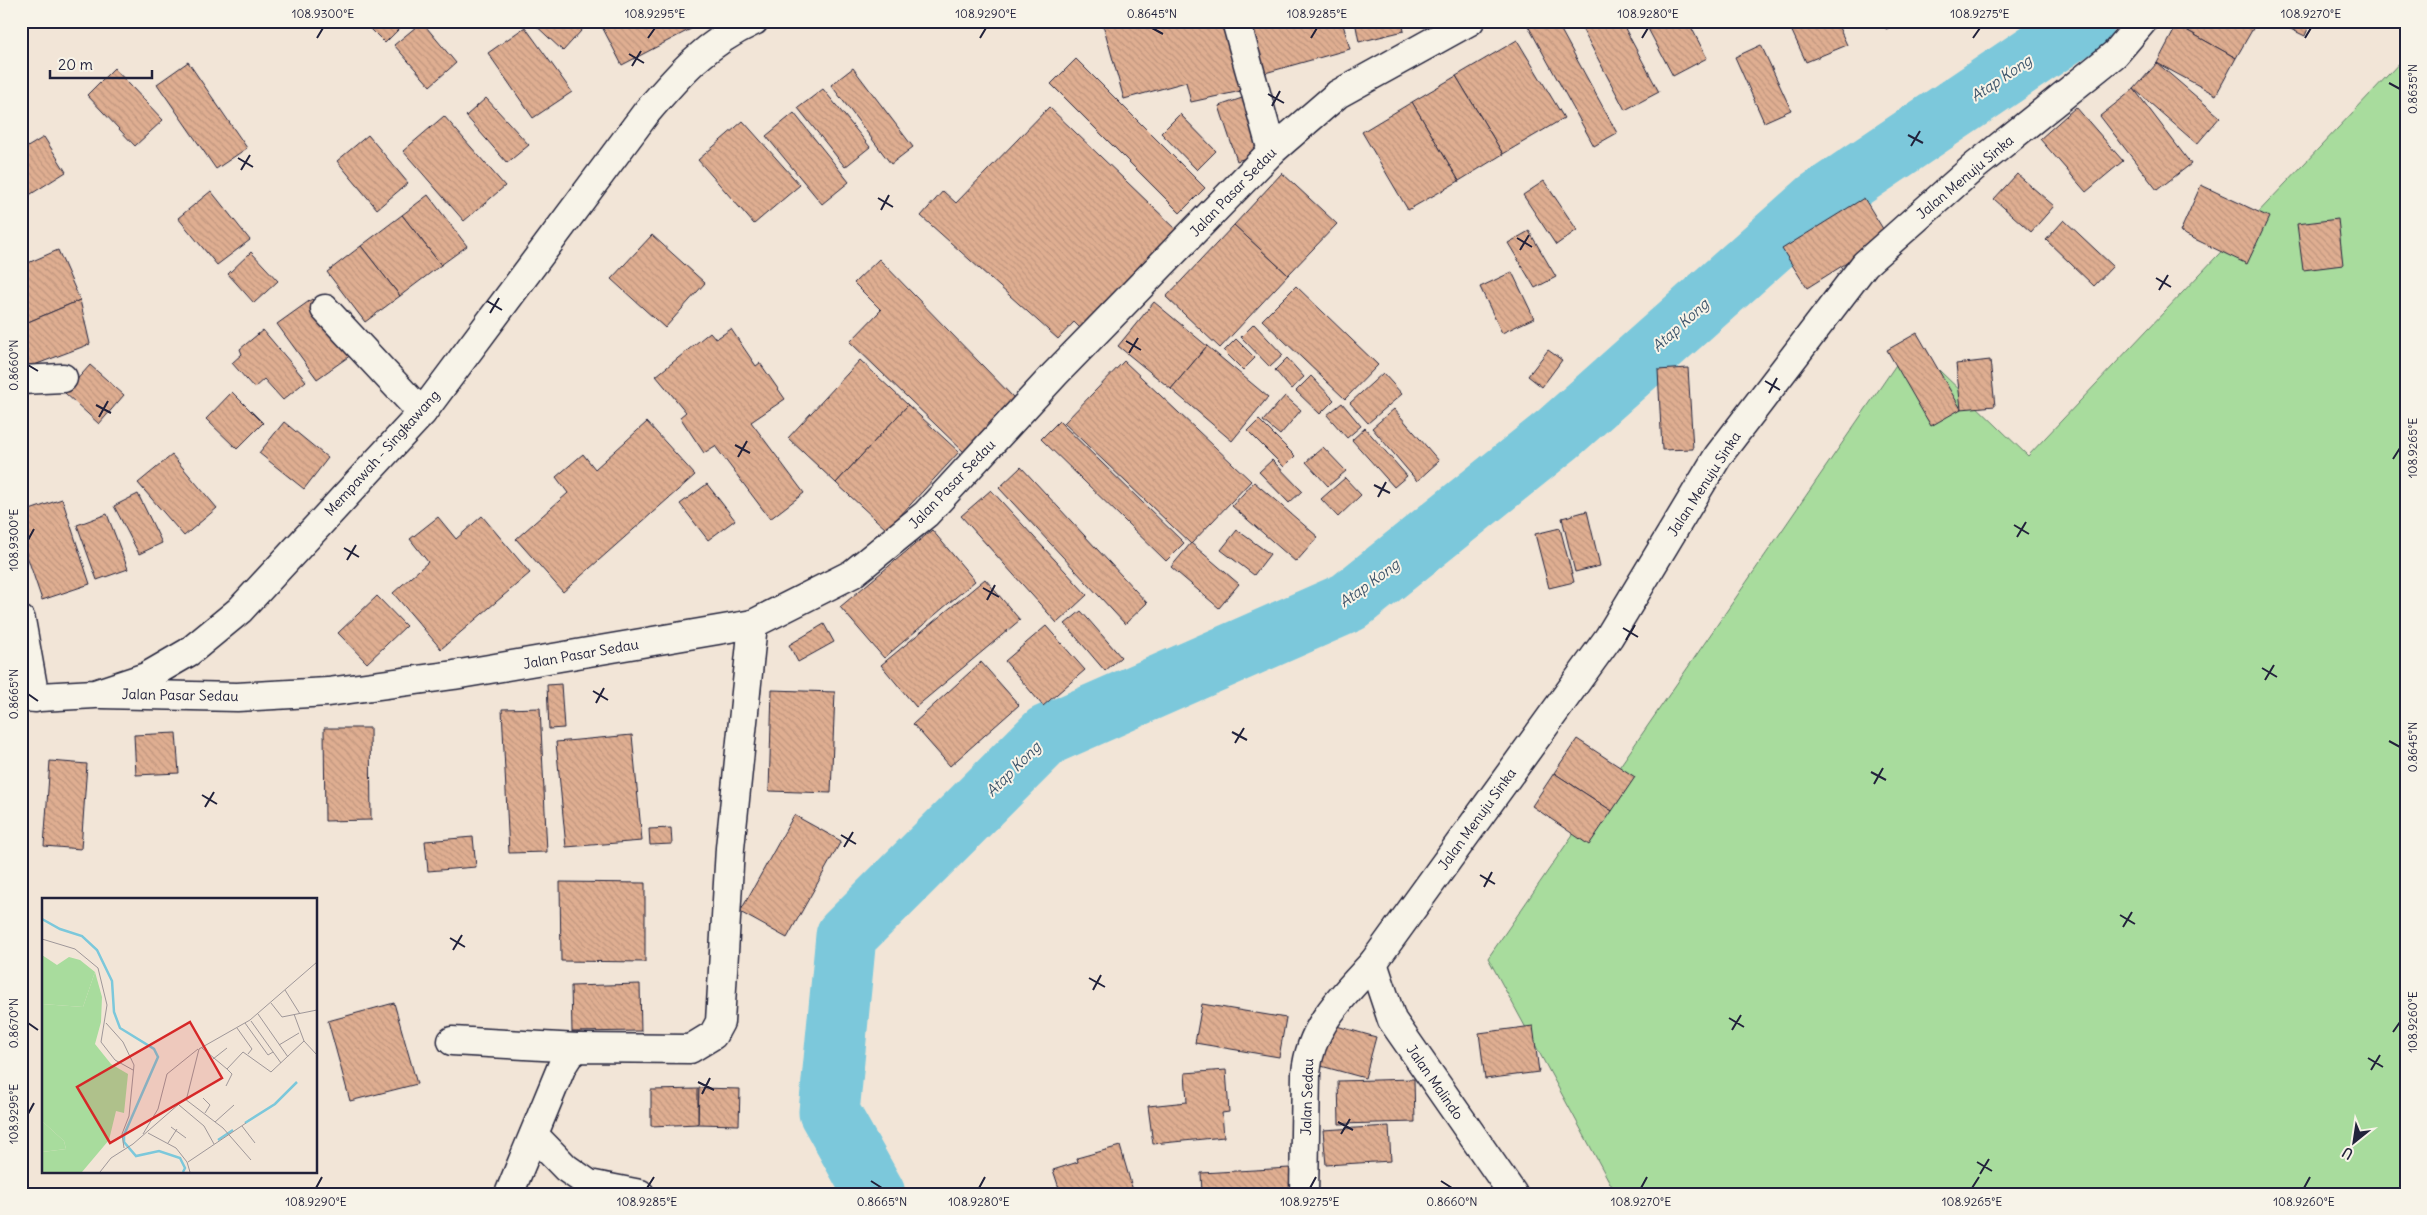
<svg xmlns="http://www.w3.org/2000/svg" width="2427" height="1215" font-family="Delius,sans-serif">
  <style>
    .green { fill: #a8dc9d; stroke: #657f6c }
    .lines { fill: none; stroke-linecap: round; stroke-linejoin: round }
    .river { stroke: #7cc8db; stroke-width: 61 }
    .building { fill: url(#building-back-hatch); stroke: #22223b }
    .minor-casing { stroke: #22223b; stroke-width: 31 }
    .highway-casing { stroke: #22223b; stroke-width: 31 }
    .minor { stroke: #f7f3e8; stroke-width: 28 }
    .highway { stroke: #f7f3e8; stroke-width: 28 }
    .ticks { fill: none; stroke: #22223b; stroke-width: 2 }
    .labels { text-anchor: middle; dominant-baseline: central; stroke-width: 4; stroke-linejoin: round; paint-order: stroke }
    .street-label { font-size: 14px; fill: #22223b; stroke: #f7f3e8 }
    .water-label { font-size: 15px; font-style: italic; fill: #3d546b; stroke: #f7f3e8 }
    .inset-river { fill: none; stroke: #7cc8db; stroke-width: 2.5 }
    .inset-road { fill: none; stroke: #9f9799; stroke-width: 1 }
    .view { fill: #d62828; fill-opacity: 0.15; stroke: #d62828; stroke-width: 2.5 }
    .inset-edge { fill: none; stroke: #22223b; stroke-width: 2.5 }
    .neatline { fill: none; stroke: #22223b; stroke-width: 2 }
    .ticks-label { font-size: 12px; text-anchor: middle; fill: #22223b }
  </style>
  <defs>
    <pattern id="building-back-hatch" width="6" height="6" patternUnits="userSpaceOnUse" patternTransform="scale(1.25)"><rect width="6" height="6" fill="#dfae91"/><path d="M-1 5l2 2M0 0l6 6M5-1l2 2" fill="none" stroke="#bf957e"/></pattern>
  </defs>
  <rect width="100%" height="100%" fill="#f2e5d7"/>
  <filter id="ink" filterUnits="userSpaceOnUse"><feTurbulence type="fractalNoise" baseFrequency=".02" numOctaves="2"/><feDisplacementMap in="SourceGraphic" scale="10" xChannelSelector="R" yChannelSelector="G"/><feConvolveMatrix kernelMatrix="1 2 1 2 8 2 1 2 1" color-interpolation-filters="sRGB"/></filter>
  <g filter="url(#ink)">
    <polygon class="green" points="2406,56 2406,1194 1616,1194 1488,958 1911,343 2028,456"/>
    <g class="lines">
      <polyline class="river" points="875,1194 829,1112 846,936 1047,735 1349,602 1558,434 1819,201 2085,21"/>
    </g>
    <g class="building">
      <polygon points="363,21 407,21 385,43"/>
      <polygon points="531,21 590,21 563,51"/>
      <polygon points="599,21 706,21 622,65"/>
      <polygon points="1102,21 1229,21 1250,89 1191,102 1186,82 1124,99"/>
      <polygon points="1250,21 1342,21 1350,49 1265,73"/>
      <polygon points="1355,21 1402,21 1404,31 1359,42"/>
      <polygon points="1533,21 1556,21 1617,133 1594,146 1527,24"/>
      <polygon points="1578,21 1621,21 1659,92 1625,110"/>
      <polygon points="1644,21 1688,21 1707,58 1673,76"/>
      <polygon points="1804,21 1836,21 1847,45 1806,62 1790,27"/>
      <polygon points="1883,21 1905,21 1886,29"/>
      <polygon points="2179,21 2248,21 2255,25 2236,58 2177,25"/>
      <polygon points="2274,21 2311,21 2305,36"/>
      <polygon points="422,22 456,63 430,86 394,45"/>
      <polygon points="2177,25 2236,58 2216,95 2157,63"/>
      <polygon points="525,27 572,92 533,118 488,53"/>
      <polygon points="1517,40 1564,118 1503,154 1456,76"/>
      <polygon points="1761,45 1791,110 1764,122 1735,57"/>
      <polygon points="1076,59 1205,188 1180,213 1051,84"/>
      <polygon points="188,62 247,148 216,169 157,84"/>
      <polygon points="2157,63 2220,117 2197,144 2134,89"/>
      <polygon points="114,68 163,120 135,146 87,95"/>
      <polygon points="853,68 913,147 891,164 831,85"/>
      <polygon points="1456,76 1503,154 1459,181 1412,102"/>
      <polygon points="823,89 870,147 845,167 798,108"/>
      <polygon points="2134,89 2191,164 2157,190 2100,116"/>
      <polygon points="1245,97 1263,152 1237,161 1219,106"/>
      <polygon points="486,98 529,145 507,163 466,116"/>
      <polygon points="1412,102 1459,181 1408,210 1362,132"/>
      <polygon points="1049,107 1177,230 1081,329 1074,322 1058,339 921,216 943,191 956,203"/>
      <polygon points="2076,107 2123,161 2086,192 2040,139"/>
      <polygon points="794,113 849,182 822,204 766,136"/>
      <polygon points="1180,114 1216,151 1197,170 1161,133"/>
      <polygon points="444,116 505,186 464,221 403,151"/>
      <polygon points="743,121 800,185 754,224 698,160"/>
      <polygon points="368,135 408,183 377,209 337,161"/>
      <polygon points="44,137 66,172 23,199 25,201 21,202 21,151"/>
      <polygon points="1282,173 1337,224 1288,275 1234,225"/>
      <polygon points="2017,174 2054,206 2031,232 1994,199"/>
      <polygon points="1544,181 1577,230 1556,245 1523,195"/>
      <polygon points="2201,185 2269,217 2247,264 2180,232"/>
      <polygon points="211,191 250,240 217,265 178,218"/>
      <polygon points="428,195 467,246 441,265 402,215"/>
      <polygon points="1864,198 1888,237 1807,288 1782,249"/>
      <polygon points="402,215 441,265 400,296 361,246"/>
      <polygon points="2338,219 2343,265 2303,270 2297,224"/>
      <polygon points="2064,220 2113,266 2094,286 2046,240"/>
      <polygon points="1234,225 1288,275 1220,348 1166,297"/>
      <polygon points="1529,231 1556,277 1535,288 1508,243"/>
      <polygon points="652,235 705,283 665,328 611,279"/>
      <polygon points="361,246 400,296 365,322 327,272"/>
      <polygon points="58,250 80,300 21,325 21,266"/>
      <polygon points="251,252 278,281 254,303 228,274"/>
      <polygon points="879,259 1016,400 966,454 850,342 881,310 854,283"/>
      <polygon points="1512,272 1534,318 1502,333 1480,287"/>
      <polygon points="1296,286 1378,365 1345,399 1262,320"/>
      <polygon points="312,299 351,355 317,379 277,324"/>
      <polygon points="80,300 90,344 21,370 21,325"/>
      <polygon points="1154,302 1207,346 1171,389 1118,346"/>
      <polygon points="1254,324 1283,355 1270,367 1241,337"/>
      <polygon points="731,329 756,366 760,363 785,399 751,422 804,493 770,519 715,446 704,453 680,417 686,412 656,376 710,332 716,339"/>
      <polygon points="263,330 306,381 283,400 264,379 254,388 232,363 242,354 240,349"/>
      <polygon points="1917,333 1961,409 1931,426 1887,350"/>
      <polygon points="1236,339 1255,358 1243,370 1224,351"/>
      <polygon points="1207,346 1268,397 1232,441 1171,389"/>
      <polygon points="1548,350 1562,360 1542,387 1528,376"/>
      <polygon points="1287,358 1304,377 1291,389 1275,370"/>
      <polygon points="860,360 908,405 836,483 788,438"/>
      <polygon points="1990,360 1995,406 1961,409 1956,364"/>
      <polygon points="1124,361 1251,481 1191,544 1064,423"/>
      <polygon points="90,365 124,395 99,424 65,393"/>
      <polygon points="1688,368 1693,449 1662,450 1658,370"/>
      <polygon points="1383,373 1402,394 1368,423 1350,403"/>
      <polygon points="1311,376 1334,400 1320,414 1296,391"/>
      <polygon points="232,392 263,423 237,449 206,419"/>
      <polygon points="1285,396 1301,410 1280,435 1263,421"/>
      <polygon points="1342,403 1361,426 1347,438 1327,415"/>
      <polygon points="908,405 959,452 887,530 836,483"/>
      <polygon points="1394,409 1439,461 1417,481 1372,428"/>
      <polygon points="1259,420 1295,456 1284,467 1248,431"/>
      <polygon points="1059,421 1184,543 1166,561 1041,439"/>
      <polygon points="284,422 328,458 304,489 259,453"/>
      <polygon points="647,422 695,475 563,592 516,539 568,493 556,477 583,454 595,469"/>
      <polygon points="1365,428 1407,476 1394,487 1352,440"/>
      <polygon points="1323,447 1346,471 1328,486 1306,462"/>
      <polygon points="172,455 217,508 184,536 138,483"/>
      <polygon points="1272,460 1302,491 1289,503 1259,472"/>
      <polygon points="1021,467 1147,603 1125,624 999,488"/>
      <polygon points="1345,478 1361,495 1338,517 1321,499"/>
      <polygon points="1254,482 1318,537 1296,562 1232,506"/>
      <polygon points="707,484 735,520 708,540 680,504"/>
      <polygon points="991,490 1087,595 1057,623 961,516"/>
      <polygon points="138,494 162,543 139,554 114,506"/>
      <polygon points="62,499 90,584 42,600 21,538 21,513"/>
      <polygon points="1587,511 1600,566 1575,572 1562,518"/>
      <polygon points="107,514 128,569 97,580 77,525"/>
      <polygon points="482,516 530,573 441,649 393,593 428,562 410,539 438,517 456,539"/>
      <polygon points="1560,528 1574,582 1549,588 1535,534"/>
      <polygon points="932,530 975,581 884,658 840,607"/>
      <polygon points="1237,530 1270,554 1254,575 1221,550"/>
      <polygon points="1191,543 1239,584 1219,608 1171,567"/>
      <polygon points="985,579 1020,620 916,707 881,665"/>
      <polygon points="377,596 406,626 367,663 338,633"/>
      <polygon points="1081,611 1121,657 1105,671 1065,624"/>
      <polygon points="824,624 834,642 798,662 789,645"/>
      <polygon points="1046,626 1085,670 1043,706 1005,661"/>
      <polygon points="981,662 1019,705 950,766 913,724"/>
      <polygon points="561,684 564,728 549,729 547,685"/>
      <polygon points="772,690 835,692 831,793 769,791"/>
      <polygon points="540,708 547,852 509,853 502,709"/>
      <polygon points="324,728 370,728 371,820 325,821"/>
      <polygon points="176,733 179,773 136,775 134,735"/>
      <polygon points="632,735 642,841 566,847 556,742"/>
      <polygon points="1577,739 1635,777 1612,811 1554,773"/>
      <polygon points="50,761 87,764 81,849 44,846"/>
      <polygon points="1554,773 1612,811 1589,845 1532,806"/>
      <polygon points="794,815 841,841 787,938 740,912"/>
      <polygon points="671,828 672,844 650,845 649,829"/>
      <polygon points="473,837 476,867 428,871 425,841"/>
      <polygon points="560,882 645,883 645,962 561,961"/>
      <polygon points="640,984 641,1031 572,1032 571,986"/>
      <polygon points="394,1003 417,1084 350,1101 328,1021"/>
      <polygon points="1202,1004 1286,1018 1279,1057 1195,1043"/>
      <polygon points="1333,1025 1376,1037 1365,1078 1321,1066"/>
      <polygon points="1533,1026 1539,1072 1485,1079 1479,1033"/>
      <polygon points="1226,1070 1229,1112 1222,1113 1224,1137 1153,1144 1148,1106 1187,1102 1185,1073"/>
      <polygon points="1414,1079 1415,1122 1339,1124 1338,1081"/>
      <polygon points="699,1088 740,1089 739,1125 698,1124"/>
      <polygon points="698,1089 698,1124 651,1126 651,1090"/>
      <polygon points="1389,1126 1391,1161 1326,1165 1323,1130"/>
      <polygon points="1120,1146 1134,1194 1087,1194 1086,1190 1076,1194 1061,1194 1053,1170 1078,1162 1077,1158"/>
      <polygon points="1290,1168 1292,1194 1202,1194 1201,1173"/>
    </g>
    <g class="lines">
      <g class="minor-casing">
        <g id="minor">
          <polyline points="1236,21 1272,151"/>
          <polyline points="325,309 422,413"/>
          <polyline points="21,380 63,378"/>
          <polyline points="21,620 35,698"/>
          <polyline points="101,694 237,697 328,692 454,675 753,624 852,574 926,514 1055,374 1272,151 1338,94 1470,21"/>
          <polyline points="1373,963 1392,1020 1513,1194"/>
          <polyline points="452,1041 578,1048"/>
          <polyline points="534,1135 566,1168 589,1184 640,1194"/>
          <polyline points="509,1194 562,1066 569,1055 578,1048 690,1049 713,1035 720,1022 730,848 753,624"/>
          <path d="M1304,1194L1306,1073C1310,1026 1343,996 1373,963L1609,637L1718,456L1865,264L1974,167L2115,54L2143,21"/>
        </g>
      </g>
      <g class="highway-casing">
        <path id="highway" d="M21,698L95,694L146,677L189,652L240,610L422,413L646,113C679,74 706,43 754,21"/>
      </g>
      <use href="#minor" class="minor"/>
      <use href="#highway" class="highway"/>
    </g>
  </g>
  <path class="ticks" d="M1152,28L1163,34M317,38L323,28M648,38L655,28M980,38L986,28M1311,38L1317,28M1642,38L1648,28M1973,38L1980,28M2305,38L2311,28M629,54L644,63M632,66L641,51M2389,83L2400,89M1268,94L1284,103M1272,106L1280,91M1908,135L1923,143M1911,146L1920,131M238,158L253,167M241,170L250,155M878,198L893,207M881,210L889,195M1517,238L1532,247M1520,250L1529,235M2156,278L2171,287M2159,290L2168,275M487,301L502,310M490,313L499,298M1126,341L1141,350M1129,353L1138,338M28,365L38,371M1765,381L1780,390M1769,393L1777,378M96,405L111,413M99,417L108,401M735,445L750,453M738,457L747,441M2393,459L2400,448M1374,485L1390,493M1378,497L1386,482M2014,525L2029,534M2017,537L2026,522M28,540L34,529M344,548L359,557M347,560L356,545M983,588L999,597M987,600L995,585M1623,628L1638,637M1626,640L1635,625M2262,668L2277,677M2265,680L2274,665M593,691L608,700M28,694L38,701M596,703L604,688M1232,732L1247,740M2389,741L2400,747M1235,743L1244,728M1871,772L1886,780M1874,784L1883,768M202,795L217,804M205,807L214,792M841,835L856,844M844,847L853,832M1480,875L1495,884M1484,887L1492,872M2120,915L2135,924M2123,927L2132,912M450,938L465,947M453,950L462,935M1089,978L1105,987M1093,990L1101,975M1729,1018L1744,1027M28,1023L38,1030M1732,1030L1741,1015M2393,1032L2400,1022M2368,1058L2383,1067M2371,1070L2380,1055M698,1082L714,1090M702,1094L710,1078M28,1114L34,1103M1338,1122L1353,1130M1341,1134L1350,1119M1977,1162L1992,1171M1980,1174L1989,1159M871,1181L882,1188M1441,1181L1452,1188M316,1188L322,1177M647,1188L654,1177M979,1188L985,1177M1310,1188L1316,1177M1641,1188L1647,1177M1972,1188L1979,1177M2304,1188L2310,1177"/>
  <g class="labels">
    <g class="street-label">
      <text transform="translate(1965 177) rotate(-40)">Jalan Menuju Sinka</text>
      <text transform="translate(1233 192) rotate(-46)">Jalan Pasar Sedau</text>
      <text transform="translate(382 453) rotate(-48)">Mempawah - Singkawang</text>
      <text transform="translate(952 484) rotate(-46)">Jalan Pasar Sedau</text>
      <text transform="translate(1704 484) rotate(-57)">Jalan Menuju Sinka</text>
      <text transform="translate(581 654) rotate(-10)">Jalan Pasar Sedau</text>
      <text transform="translate(180 695) rotate(1)">Jalan Pasar Sedau</text>
      <text transform="translate(1477 819) rotate(-54)">Jalan Menuju Sinka</text>
      <text transform="translate(1435 1082) rotate(55)">Jalan Malindo</text>
      <text transform="translate(1307 1097) rotate(-88)">Jalan Sedau</text>
    </g>
    <g class="water-label">
      <text transform="translate(2001 78) rotate(-34)">Atap Kong</text>
      <text transform="translate(1680 325) rotate(-42)">Atap Kong</text>
      <text transform="translate(1369 583) rotate(-36)">Atap Kong</text>
      <text transform="translate(1013 769) rotate(-45)">Atap Kong</text>
    </g>
  </g>
  <g transform="translate(42 898)">
    <rect width="275" height="275" fill="#f2e5d7"/>
    <path d="M53,74L60,99L59,124L53,146L69,166L86,176L82,215L74,213L67,242L40,274H0V254L24,251L22,243L0,223V106L41,109Z" fill="#a8dc9d"/>
    <path d="M0,57L15,67L27,59L38,62L53,74L41,109L0,106ZM0,223L22,243L24,251L0,254Z" fill="#a8dc9d"/>
    <path class="inset-river" d="M0,21L18,31L40,38L55,52L70,83L72,114L78,130L112,151L116,159L82,237V244L94,258L117,253L138,260L143,270L141,274M203,225L233,206L255,184M176,242L191,232"/>
    <path class="inset-road" d="M0,41L33,51L56,70L65,107L59,144L73,162L91,172M243,92L258,116M229,105L240,119L275,112M216,116L246,159M252,116L262,143L275,157M209,123L239,165M64,125L81,144L92,167L87,218L80,236L82,250M203,125L226,157L231,154M195,130L210,151L206,156M237,147L257,135M160,150L185,171L201,154L229,174L262,143M171,161L185,150M184,188L190,176L185,171M161,200L168,207L163,215M143,201L181,230L209,262M137,207L162,228L172,246M173,224L192,207M200,228L213,245M129,229L144,240M106,235L134,250L145,264L148,274M101,236L116,211L125,176L156,151M126,245L135,231M146,264L204,225M58,274L69,260L91,246L145,199L157,151L208,122L275,64"/>
    <path class="view" d="M148,124L180,180L68,245L35,189Z"/>
    <rect width="275" height="275" class="inset-edge"/>
  </g>
  <rect width="2427" height="1215" fill="none" stroke="#f7f3e8" stroke-width="55"/>
  <g transform="translate(2354 1142) rotate(210)" stroke="#f7f3e8" stroke-width="4" paint-order="stroke">
  <path d="M0-4L9 19L0 12L-9 19Z" fill="#22223b"/>
  <text y="-8" font-size="14" font-weight="bold" text-anchor="middle" fill="#22223b">U</text>
  </g>
  <path d="M50 70v8h102v-8" fill="none" stroke="#22223b" stroke-width="2.5"/>
  <text x="58" y="70" font-size="15" fill="#22223b" stroke="#f7f3e8" stroke-width="4" paint-order="stroke">20 m</text>
  <rect x="28" y="28" width="2372" height="1160" class="neatline"/>
  <g class="ticks-label">
    <text x="323" y="18">108.9300°E</text>
    <text x="655" y="18">108.9295°E</text>
    <text x="986" y="18">108.9290°E</text>
    <text x="1152" y="18">0.8645°N</text>
    <text x="1317" y="18">108.9285°E</text>
    <text x="1648" y="18">108.9280°E</text>
    <text x="1980" y="18">108.9275°E</text>
    <text x="2311" y="18">108.9270°E</text>
    <text transform="translate(2413 89) rotate(-90)" y="4">0.8635°N</text>
    <text transform="translate(14 365) rotate(-90)" y="4">0.8660°N</text>
    <text transform="translate(2413 448) rotate(-90)" y="4">108.9265°E</text>
    <text transform="translate(14 540) rotate(-90)" y="4">108.9300°E</text>
    <text transform="translate(14 694) rotate(-90)" y="4">0.8665°N</text>
    <text transform="translate(2413 747) rotate(-90)" y="4">0.8645°N</text>
    <text transform="translate(2413 1022) rotate(-90)" y="4">108.9260°E</text>
    <text transform="translate(14 1023) rotate(-90)" y="4">0.8670°N</text>
    <text transform="translate(14 1114) rotate(-90)" y="4">108.9295°E</text>
    <text x="316" y="1206">108.9290°E</text>
    <text x="647" y="1206">108.9285°E</text>
    <text x="882" y="1206">0.8665°N</text>
    <text x="979" y="1206">108.9280°E</text>
    <text x="1310" y="1206">108.9275°E</text>
    <text x="1452" y="1206">0.8660°N</text>
    <text x="1641" y="1206">108.9270°E</text>
    <text x="1972" y="1206">108.9265°E</text>
    <text x="2304" y="1206">108.9260°E</text>
  </g>
</svg>
